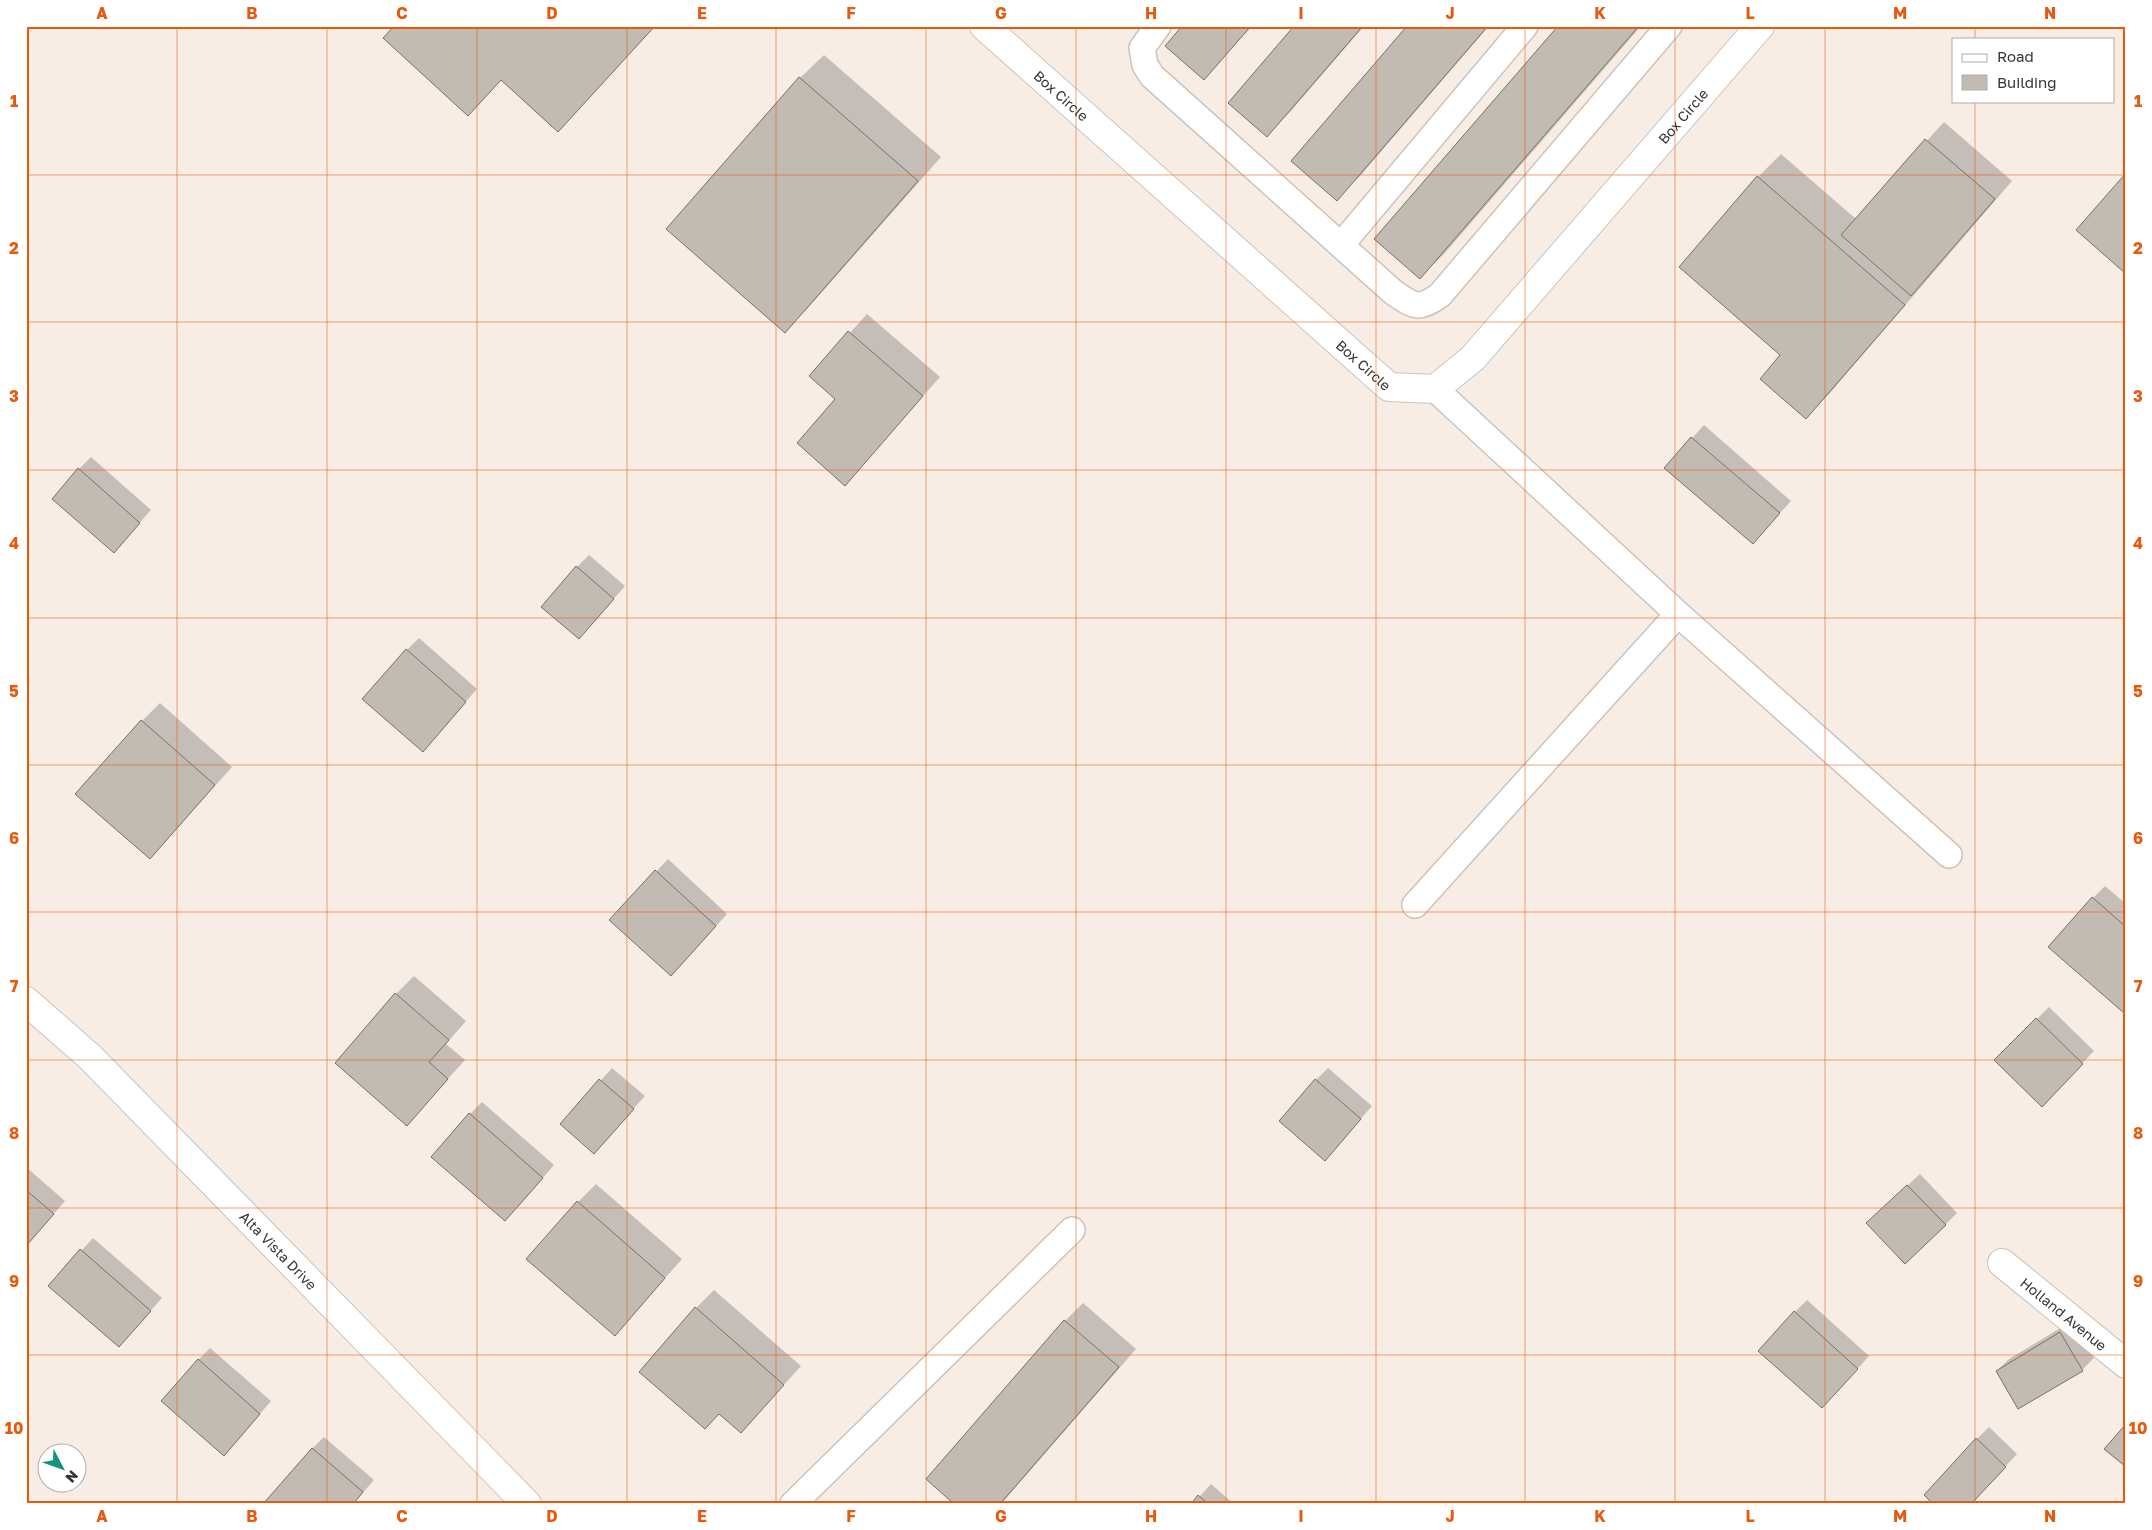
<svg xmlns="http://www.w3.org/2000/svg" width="2152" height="1530" font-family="'Golos Text',sans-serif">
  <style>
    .shadow { fill: #0003 }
    .building { fill: #c1bbb2; stroke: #777269 }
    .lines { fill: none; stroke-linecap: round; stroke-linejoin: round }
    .lane-casing { stroke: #cdc3bc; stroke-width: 28 }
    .street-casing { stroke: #cdc3bc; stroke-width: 30 }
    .lane { stroke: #fff; stroke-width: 25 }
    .street { stroke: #fff; stroke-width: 28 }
    .grid { fill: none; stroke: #e8590c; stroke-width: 1; stroke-opacity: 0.55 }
    .labels { text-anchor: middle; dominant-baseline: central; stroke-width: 4; stroke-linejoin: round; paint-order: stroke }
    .street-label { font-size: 14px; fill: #373330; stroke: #fff }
    .neatline { fill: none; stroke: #e8590c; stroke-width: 2 }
    .grid-label { font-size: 16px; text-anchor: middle; font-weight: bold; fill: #e8590c }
  </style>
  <rect width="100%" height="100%" fill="#f7ede5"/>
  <g class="shadow">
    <polygon points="395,26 655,26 558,131 502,79 468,114"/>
    <polygon points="1184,26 1252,26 1204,78"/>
    <polygon points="1296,26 1364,26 1290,112 1267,135"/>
    <polygon points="1409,26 1489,26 1360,176 1336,199"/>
    <polygon points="1560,26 1641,26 1444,254 1420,277"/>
    <polygon points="824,55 941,157 808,308 785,331 668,229 800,78"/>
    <polygon points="1944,122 2012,181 1829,394 1806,417 1782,355 1758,177 1781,154 1856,219"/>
    <polygon points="867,314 940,377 845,484 837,399 811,376"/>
    <polygon points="1704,425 1791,501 1753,543 1666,467"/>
    <polygon points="91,457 151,510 114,551 79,469"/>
    <polygon points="589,555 625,586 590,626 577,567"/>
    <polygon points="419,638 477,689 423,750 407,650"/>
    <polygon points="160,703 232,767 150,858 142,721"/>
    <polygon points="668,859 727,914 683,963 611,920"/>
    <polygon points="2105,886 2126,904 2126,1010 2093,898"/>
    <polygon points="414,976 466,1021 446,1044 465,1060 407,1124 396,994"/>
    <polygon points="2049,1007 2094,1051 2042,1105 1996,1060"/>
    <polygon points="612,1068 645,1096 594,1152 562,1124"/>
    <polygon points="1328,1068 1372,1106 1325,1159 1316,1080"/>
    <polygon points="482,1102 554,1165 517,1208 470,1114"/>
    <polygon points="26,1167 65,1201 26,1246"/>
    <polygon points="1920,1174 1957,1213 1945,1225 1880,1211"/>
    <polygon points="596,1184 682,1259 615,1334 578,1202"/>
    <polygon points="93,1238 162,1298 119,1346 50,1285"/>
    <polygon points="714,1290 801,1366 741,1432 720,1413 705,1428 696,1308"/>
    <polygon points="1807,1300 1869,1356 1834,1395 1795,1312"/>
    <polygon points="1083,1303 1136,1349 1001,1504 956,1504 927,1479 1065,1321"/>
    <polygon points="2072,1321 2094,1358 2082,1370 1997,1371 2009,1359"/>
    <polygon points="210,1348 271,1401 236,1442 198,1360"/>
    <polygon points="1989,1427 2017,1454 1970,1504 1977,1439"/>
    <polygon points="324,1437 374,1480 353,1504 312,1449"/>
    <polygon points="1211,1484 1234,1504 1193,1504"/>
  </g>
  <g class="building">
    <polygon points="394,26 655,26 558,132 501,80 468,116 383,38"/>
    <polygon points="1182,26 1251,26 1204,80 1165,46"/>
    <polygon points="1294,26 1363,26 1267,137 1228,103"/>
    <polygon points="1407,26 1488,26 1337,201 1291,161"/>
    <polygon points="1558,26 1639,26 1420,279 1374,239"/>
    <polygon points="799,77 918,181 785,333 666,229"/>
    <polygon points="1925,139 1995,199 1911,296 1841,235"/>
    <polygon points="2126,173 2126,274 2076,230"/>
    <polygon points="1757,176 1905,305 1806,419 1760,379 1780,355 1679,267"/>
    <polygon points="848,331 923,396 845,486 797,443 835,399 809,376"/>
    <polygon points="1691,437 1780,513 1753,544 1664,468"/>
    <polygon points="78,468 140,523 114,553 52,499"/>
    <polygon points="576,566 614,599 579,639 541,607"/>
    <polygon points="406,649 466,702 423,752 362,699"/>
    <polygon points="141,720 215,785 150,859 75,794"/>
    <polygon points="655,870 716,926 671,976 609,920"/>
    <polygon points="2092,897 2126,927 2126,1011 2124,1013 2048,947"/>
    <polygon points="395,993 449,1040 429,1062 448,1079 407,1126 335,1063"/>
    <polygon points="2036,1018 2083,1064 2042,1107 1994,1060"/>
    <polygon points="599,1079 634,1109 594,1154 560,1124"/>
    <polygon points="1315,1079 1361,1119 1325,1161 1279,1121"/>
    <polygon points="469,1113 543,1178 505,1221 431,1157"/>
    <polygon points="1907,1185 1946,1225 1905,1264 1866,1223"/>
    <polygon points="26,1190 54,1214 26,1246"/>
    <polygon points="577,1201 665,1278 615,1336 526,1259"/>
    <polygon points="80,1249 151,1311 119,1347 48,1286"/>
    <polygon points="695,1307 784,1385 741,1433 719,1414 705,1429 639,1372"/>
    <polygon points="1794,1311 1858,1369 1822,1408 1758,1351"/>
    <polygon points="1064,1320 1119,1367 1000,1504 954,1504 926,1479"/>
    <polygon points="2060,1332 2083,1371 2018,1409 1996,1371"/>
    <polygon points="198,1359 260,1414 224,1456 161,1401"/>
    <polygon points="2126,1424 2126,1467 2104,1449"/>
    <polygon points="1976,1438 2006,1467 1971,1504 1933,1504 1924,1495"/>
    <polygon points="312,1448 363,1492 353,1504 263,1504"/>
    <polygon points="1198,1495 1208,1504 1191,1504"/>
  </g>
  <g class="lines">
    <g class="lane-casing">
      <g id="lane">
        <path d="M1158,26L1142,48L1145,65L1152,76L1393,292C1414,306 1418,311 1440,295L1669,26"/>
        <polyline points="1341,245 1525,26"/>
        <polyline points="1435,389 1678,614 1949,855"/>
        <polyline points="1415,905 1678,614"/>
        <polyline points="793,1504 1072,1230"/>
      </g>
    </g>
    <g class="street-casing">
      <g id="street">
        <path id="s1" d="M984,26L1389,387L1435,389L1473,358L1760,26"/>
        <path id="s2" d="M26,1001L90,1057L527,1504"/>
        <path id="s3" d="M2002,1263L2126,1364"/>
      </g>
    </g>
    <use href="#lane" class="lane"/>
    <use href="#street" class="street"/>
  </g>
  <path class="grid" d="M177,26V1504M327,26V1504M477,26V1504M627,26V1504M776,26V1504M926,26V1504M1076,26V1504M1226,26V1504M1376,26V1504M1525,26V1504M1675,26V1504M1825,26V1504M1975,26V39M1975,101V1504M26,175H2126M26,322H2126M26,470H2126M26,618H2126M26,765H2126M26,912H2126M26,1060H2126M26,1208H2126M26,1355H2126"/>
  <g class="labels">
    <g class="street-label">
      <text stroke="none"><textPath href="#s1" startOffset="104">Box Circle</textPath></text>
      <text stroke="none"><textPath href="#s1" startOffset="958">Box Circle</textPath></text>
      <text stroke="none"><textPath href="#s1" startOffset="509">Box Circle</textPath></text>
      <text stroke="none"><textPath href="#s2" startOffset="355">Alta Vista Drive</textPath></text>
      <text stroke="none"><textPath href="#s3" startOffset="80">Holland Avenue</textPath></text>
    </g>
  </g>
  <rect width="2152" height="1530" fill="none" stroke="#ffffff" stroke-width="55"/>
  <rect x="1952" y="38" width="162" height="65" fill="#ffffff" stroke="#afadac"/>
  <rect x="1962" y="54" width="25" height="8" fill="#ffffff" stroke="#afadac"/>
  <text x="1997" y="62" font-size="15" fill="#373330">Road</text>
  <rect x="1962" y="75" width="25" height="15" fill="#c1bbb2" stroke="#afadac"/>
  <text x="1997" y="88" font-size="15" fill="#373330">Building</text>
  <g transform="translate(62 1468) rotate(131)"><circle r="24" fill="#ffffff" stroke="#afadac"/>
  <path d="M0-4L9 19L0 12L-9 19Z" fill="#10947e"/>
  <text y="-8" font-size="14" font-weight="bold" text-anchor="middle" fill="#373330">N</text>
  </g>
  <rect x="28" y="28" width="2096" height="1474" class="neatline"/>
  <g class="grid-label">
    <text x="102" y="19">A</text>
    <text x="252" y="19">B</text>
    <text x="402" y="19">C</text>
    <text x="552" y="19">D</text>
    <text x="702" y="19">E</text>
    <text x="851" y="19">F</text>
    <text x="1001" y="19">G</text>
    <text x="1151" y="19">H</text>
    <text x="1301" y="19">I</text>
    <text x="1450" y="19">J</text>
    <text x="1600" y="19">K</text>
    <text x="1750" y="19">L</text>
    <text x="1900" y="19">M</text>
    <text x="2050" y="19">N</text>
    <text x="14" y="107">1</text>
    <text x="2138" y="107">1</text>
    <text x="14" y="254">2</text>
    <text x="2138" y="254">2</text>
    <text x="14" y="402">3</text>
    <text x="2138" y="402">3</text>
    <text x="14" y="549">4</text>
    <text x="2138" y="549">4</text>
    <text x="14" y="697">5</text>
    <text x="2138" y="697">5</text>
    <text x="14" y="844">6</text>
    <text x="2138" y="844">6</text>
    <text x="14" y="992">7</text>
    <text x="2138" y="992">7</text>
    <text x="14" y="1139">8</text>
    <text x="2138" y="1139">8</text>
    <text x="14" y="1287">9</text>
    <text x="2138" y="1287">9</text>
    <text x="14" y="1434">10</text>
    <text x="2138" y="1434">10</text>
    <text x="102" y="1522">A</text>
    <text x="252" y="1522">B</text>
    <text x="402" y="1522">C</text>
    <text x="552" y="1522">D</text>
    <text x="702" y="1522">E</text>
    <text x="851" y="1522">F</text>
    <text x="1001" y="1522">G</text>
    <text x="1151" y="1522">H</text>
    <text x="1301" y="1522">I</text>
    <text x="1450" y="1522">J</text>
    <text x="1600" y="1522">K</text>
    <text x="1750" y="1522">L</text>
    <text x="1900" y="1522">M</text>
    <text x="2050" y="1522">N</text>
  </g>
</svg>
